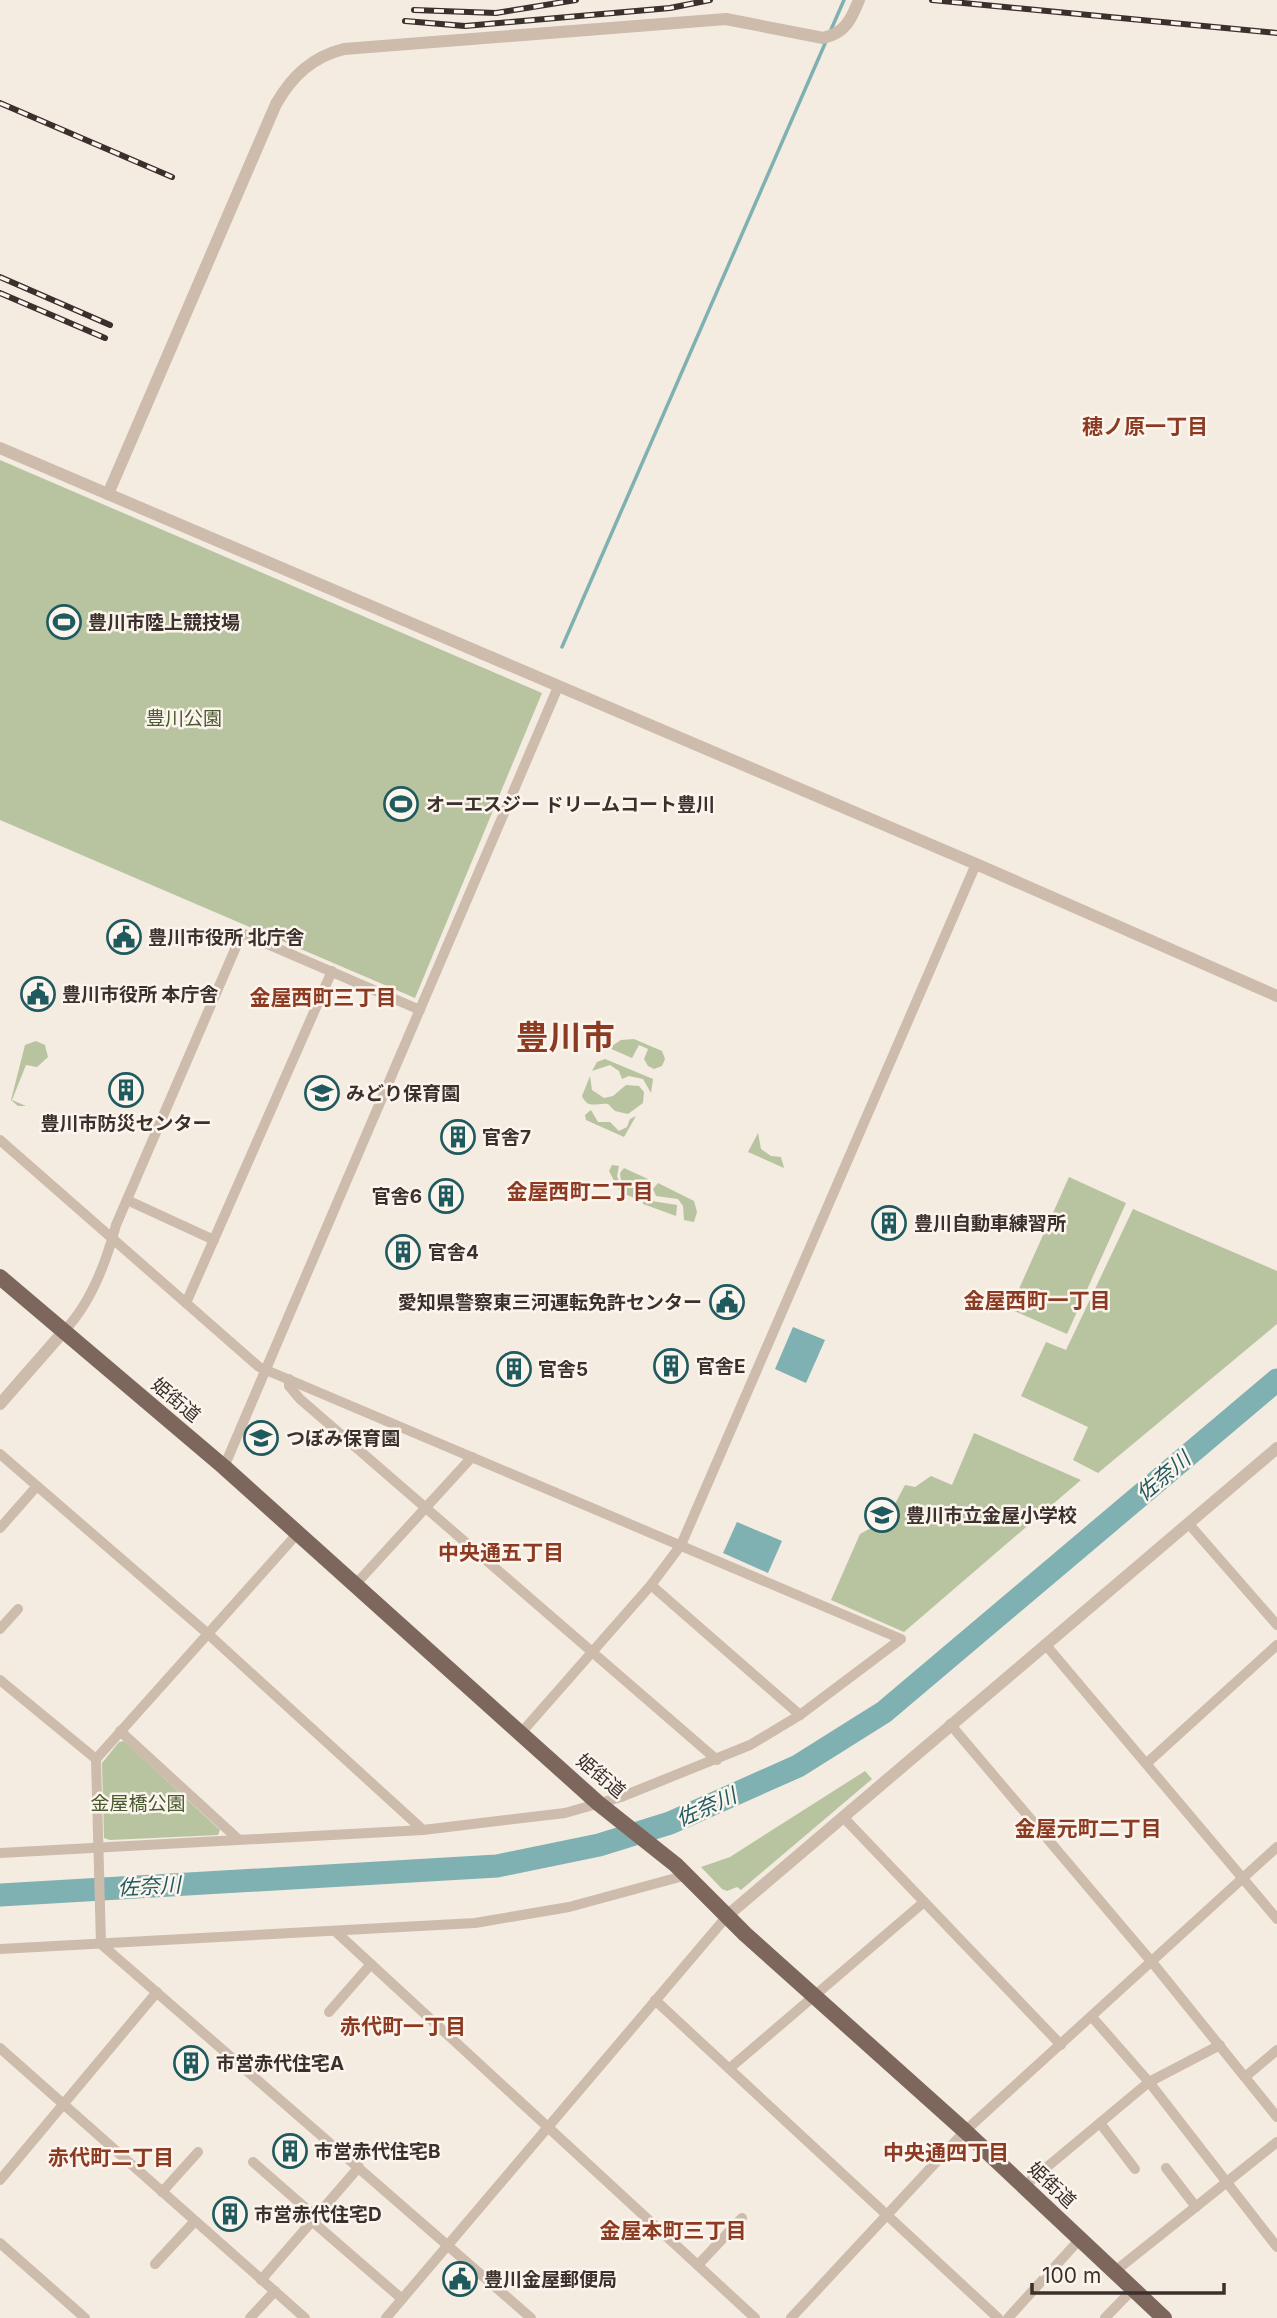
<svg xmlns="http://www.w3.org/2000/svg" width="1277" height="2318" font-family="Inter,'Noto Sans JP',sans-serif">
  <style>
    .green { fill: #b8c4a0 }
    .water { fill: #7fb0b2 }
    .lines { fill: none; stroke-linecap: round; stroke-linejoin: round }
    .stream { stroke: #7fb0b2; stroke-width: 3.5 }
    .river { stroke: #7fb0b2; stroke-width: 23 }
    .minor { stroke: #cdbbac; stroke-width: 10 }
    .tertiary { stroke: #cdbbac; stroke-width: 12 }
    .primary { stroke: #7d675c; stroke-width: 16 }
    .rail-casing { stroke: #3b302b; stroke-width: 6 }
    .rail { stroke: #fbf5ee; stroke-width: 3.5; stroke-dasharray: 10; stroke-linecap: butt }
    .labels { text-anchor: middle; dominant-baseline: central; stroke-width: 5; stroke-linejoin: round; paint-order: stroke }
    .poi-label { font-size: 19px; font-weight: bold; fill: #3b302b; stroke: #fbf5ee; text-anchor: start }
    .park-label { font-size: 19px; fill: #4a5a2e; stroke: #fbf5ee }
    .street-label { font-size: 19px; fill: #3b302b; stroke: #fbf5ee }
    .neighbourhood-label { font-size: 21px; font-weight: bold; fill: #8c3b22; stroke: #fbf5ee }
    .water-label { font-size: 21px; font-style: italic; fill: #1f5a5e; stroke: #fbf5ee }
    .town-label { font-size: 33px; font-weight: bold; fill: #8c3b22; stroke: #fbf5ee }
  </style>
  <rect width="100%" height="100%" fill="#f4ebe1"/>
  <g class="green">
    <polygon points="0,460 542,693 415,998 0,820"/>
    <polygon points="634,1039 662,1051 665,1059 662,1066 654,1069 648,1066 644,1059 648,1049 639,1045 632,1058 609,1048 621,1040"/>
    <polygon points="36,1041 45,1045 48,1057 37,1067 26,1065 12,1100 26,1106 18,1106 11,1100 25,1045"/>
    <polygon points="605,1059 653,1079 651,1093 643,1079 629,1076 622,1079 619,1071 610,1065 592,1071 597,1062"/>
    <path d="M590,1076L592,1090L604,1098L613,1096L626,1085L639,1086L644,1092L643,1103L628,1114L615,1111L608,1104C598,1102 588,1110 582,1096Z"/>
    <polygon points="591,1110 598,1122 610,1122 619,1131 627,1127 630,1119 636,1116 624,1137 586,1120 585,1115"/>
    <polygon points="758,1133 761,1149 771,1156 781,1157 784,1168 748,1152"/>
    <polygon points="612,1165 619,1166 617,1176 620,1184 640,1189 639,1200 620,1192 609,1171"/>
    <polygon points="624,1168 648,1179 648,1193 652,1201 677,1205 676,1216 643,1204 642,1187 621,1180 620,1173"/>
    <polygon points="1069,1177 1126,1203 1067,1334 1010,1309"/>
    <polygon points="658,1183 694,1201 697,1212 694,1222 684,1220 683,1206 678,1199 656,1196 653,1189"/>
    <polygon points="1133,1209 1277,1271 1277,1324 1098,1473 1073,1460 1088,1427 1021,1396 1046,1342 1066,1350"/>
    <polygon points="974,1433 1081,1480 904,1632 831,1600 860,1534 887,1519 905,1485 915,1487 931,1476 952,1485"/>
    <polygon points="124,1741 220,1830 218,1835 110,1840 104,1838 102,1763 119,1742"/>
    <polygon points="865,1771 872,1779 741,1890 737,1887 727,1891 722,1889 701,1867 730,1857"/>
  </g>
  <g class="water">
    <polygon points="793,1327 825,1340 806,1383 775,1369"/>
    <polygon points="737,1522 782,1541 768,1573 723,1553"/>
  </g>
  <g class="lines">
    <g class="stream">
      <polyline points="830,32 844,0"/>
      <polyline points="562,647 827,39"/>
    </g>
    <polyline class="river" points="0,1895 497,1866 599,1845 670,1823 798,1766 884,1712 1277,1380"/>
    <g class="minor">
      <polyline points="0,1140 259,1367 901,1639 800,1715 750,1745 621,1797 565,1813 423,1830 0,1853"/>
      <polyline points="127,1200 214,1240"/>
      <polyline points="186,1303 332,971"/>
      <path d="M63,1332C91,1304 106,1263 116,1225L242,933L420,1010"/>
      <polyline points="289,1379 289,1386 300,1399 717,1760"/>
      <polyline points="0,1454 207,1633 423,1830"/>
      <polyline points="224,1467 558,687"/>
      <polyline points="1188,1523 1277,1625"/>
      <polyline points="0,1528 37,1486"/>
      <polyline points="297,1534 96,1759 101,1944 531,2318"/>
      <polyline points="355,1585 472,1457"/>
      <polyline points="651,1585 800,1715"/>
      <polyline points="0,1629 18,1609"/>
      <polyline points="1045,1644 1277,1919"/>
      <polyline points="0,1680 96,1759"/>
      <polyline points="950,1724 1156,1967 1277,2117"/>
      <polyline points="120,1731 238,1839"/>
      <polyline points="521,1733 651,1585 681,1545 976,864"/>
      <polyline points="1147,1763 1277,1645"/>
      <polyline points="844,1818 1061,2045"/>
      <polyline points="335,1931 755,2318"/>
      <polyline points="0,1949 475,1923 569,1907 687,1875"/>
      <polyline points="655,2000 998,2318"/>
      <polyline points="329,2012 371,1964"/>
      <polyline points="1092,2017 1149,2082 1277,2247"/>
      <polyline points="0,2048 305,2318"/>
      <polyline points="730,2068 924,1902"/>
      <polyline points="1245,2077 1277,2050"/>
      <polyline points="1100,2123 1135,2169"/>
      <polyline points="253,2162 317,2218"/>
      <polyline points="1166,2168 1196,2207"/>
      <polyline points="0,2180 157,1992"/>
      <polyline points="1023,2187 1149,2082 1220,2045"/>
      <polyline points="162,2192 198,2152"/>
      <polyline points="313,2222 402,2299"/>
      <polyline points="0,2243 85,2318"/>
      <polyline points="155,2264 195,2221"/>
      <polyline points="698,2265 742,2218"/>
      <polyline points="1114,2272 1277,2142"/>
      <polyline points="261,2280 359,2167"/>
      <polyline points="250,2318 275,2291"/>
      <polyline points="386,2318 728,1915"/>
      <polyline points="791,2318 965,2131 1277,1847"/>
      <polyline points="1008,2318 1080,2239"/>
      <polyline points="1105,2318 1133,2289"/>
    </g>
    <g class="tertiary">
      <polyline points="0,448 976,864 1277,996"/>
      <path d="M108,494L276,104C292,76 312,57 344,49L726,19L823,38C845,33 851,20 859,0"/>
      <polyline points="0,1404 63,1332"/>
      <polyline points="728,1915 1277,1448"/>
    </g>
    <polyline class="primary" points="0,1277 224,1467 598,1803 676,1865 745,1934 965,2131 1164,2318"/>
    <g class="rail-casing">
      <g id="rail">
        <polyline points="932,0 1277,33"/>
        <polyline points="414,10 496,13 576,0"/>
        <polyline points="405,21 465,26 670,8 710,0"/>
        <polyline points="0,103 172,177"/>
        <polyline points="0,277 110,325"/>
        <polyline points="0,293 105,338"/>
      </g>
    </g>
    <use href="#rail" class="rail"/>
  </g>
  <defs>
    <g id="stadium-ring" transform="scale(1.75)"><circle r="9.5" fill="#fbf5ee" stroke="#1f5a5e" stroke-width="1.5"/><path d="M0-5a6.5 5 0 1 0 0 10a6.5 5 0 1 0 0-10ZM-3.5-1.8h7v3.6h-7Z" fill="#1f5a5e"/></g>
    <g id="civic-ring" transform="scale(1.75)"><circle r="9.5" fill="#fbf5ee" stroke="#1f5a5e" stroke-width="1.5"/><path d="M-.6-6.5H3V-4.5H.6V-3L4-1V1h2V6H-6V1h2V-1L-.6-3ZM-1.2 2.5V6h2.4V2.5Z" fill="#1f5a5e"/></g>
    <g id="building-ring" transform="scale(1.75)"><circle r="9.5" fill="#fbf5ee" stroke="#1f5a5e" stroke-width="1.5"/><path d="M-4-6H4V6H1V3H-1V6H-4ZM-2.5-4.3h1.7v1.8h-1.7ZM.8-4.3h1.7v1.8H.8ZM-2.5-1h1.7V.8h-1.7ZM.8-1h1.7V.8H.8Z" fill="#1f5a5e"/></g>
    <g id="school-ring" transform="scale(1.75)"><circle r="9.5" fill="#fbf5ee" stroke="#1f5a5e" stroke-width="1.5"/><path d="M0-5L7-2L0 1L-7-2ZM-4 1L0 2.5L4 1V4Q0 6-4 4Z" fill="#1f5a5e"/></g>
  </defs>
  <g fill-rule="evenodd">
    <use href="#stadium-ring" x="64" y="622"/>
    <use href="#stadium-ring" x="401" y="804"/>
    <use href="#civic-ring" x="124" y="937"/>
    <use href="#civic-ring" x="38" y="994"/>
    <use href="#building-ring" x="126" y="1090"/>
    <use href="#school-ring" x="322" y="1093"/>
    <use href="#building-ring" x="458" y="1137"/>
    <use href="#building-ring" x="446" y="1196"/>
    <use href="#building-ring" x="889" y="1223"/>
    <use href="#building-ring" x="403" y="1252"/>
    <use href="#civic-ring" x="727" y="1302"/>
    <use href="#building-ring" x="671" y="1366"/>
    <use href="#building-ring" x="514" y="1369"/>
    <use href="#school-ring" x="261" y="1438"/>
    <use href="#school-ring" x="882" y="1515"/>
    <use href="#building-ring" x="191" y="2063"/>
    <use href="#building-ring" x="290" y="2151"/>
    <use href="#building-ring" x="230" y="2214"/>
    <use href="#civic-ring" x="460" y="2279"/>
  </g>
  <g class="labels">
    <g class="poi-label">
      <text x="88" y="622">豊川市陸上競技場</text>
      <text x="426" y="804">オーエスジー ドリームコート豊川</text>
      <text x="148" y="937">豊川市役所 北庁舎</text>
      <text x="62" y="994">豊川市役所 本庁舎</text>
      <text x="346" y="1093">みどり保育園</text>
      <text x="126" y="1123" text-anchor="middle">豊川市防災センター</text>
      <text x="482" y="1137">官舎7</text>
      <text x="422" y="1196" text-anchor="end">官舎6</text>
      <text x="914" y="1223">豊川自動車練習所</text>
      <text x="428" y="1252">官舎4</text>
      <text x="702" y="1302" text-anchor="end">愛知県警察東三河運転免許センター</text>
      <text x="696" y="1366">官舎E</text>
      <text x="538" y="1369">官舎5</text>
      <text x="286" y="1438">つぼみ保育園</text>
      <text x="906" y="1515">豊川市立金屋小学校</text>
      <text x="216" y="2063">市営赤代住宅A</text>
      <text x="314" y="2151">市営赤代住宅B</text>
      <text x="254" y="2214">市営赤代住宅D</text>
      <text x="484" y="2279">豊川金屋郵便局</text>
    </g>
    <g class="park-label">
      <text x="184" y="718">豊川公園</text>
      <text x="138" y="1803">金屋橋公園</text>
    </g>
    <g class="street-label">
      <text transform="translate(176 1400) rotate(40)">姫街道</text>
      <text transform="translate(601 1776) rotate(40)">姫街道</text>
      <text transform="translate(1052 2185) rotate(43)">姫街道</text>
    </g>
    <g class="neighbourhood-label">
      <text x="1145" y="426">穂ノ原一丁目</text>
      <text x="323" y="997">金屋西町三丁目</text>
      <text x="580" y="1191">金屋西町二丁目</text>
      <text x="1037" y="1300">金屋西町一丁目</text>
      <text x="501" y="1552">中央通五丁目</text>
      <text x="1088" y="1828">金屋元町二丁目</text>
      <text x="403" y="2026">赤代町一丁目</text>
      <text x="946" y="2152">中央通四丁目</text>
      <text x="111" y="2157">赤代町二丁目</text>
      <text x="673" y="2230">金屋本町三丁目</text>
    </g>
    <g class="water-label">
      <text transform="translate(1163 1476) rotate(-40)">佐奈川</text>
      <text transform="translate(706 1807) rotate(-24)">佐奈川</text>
      <text transform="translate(149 1886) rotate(-3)">佐奈川</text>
    </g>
    <g class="town-label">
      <text x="565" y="1037">豊川市</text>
    </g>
  </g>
  <path d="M1032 2283v10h192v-10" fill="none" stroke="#3b302b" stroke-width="3.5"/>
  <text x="1042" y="2283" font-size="21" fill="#3b302b" stroke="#fbf5ee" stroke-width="5" paint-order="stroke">100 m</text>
</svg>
